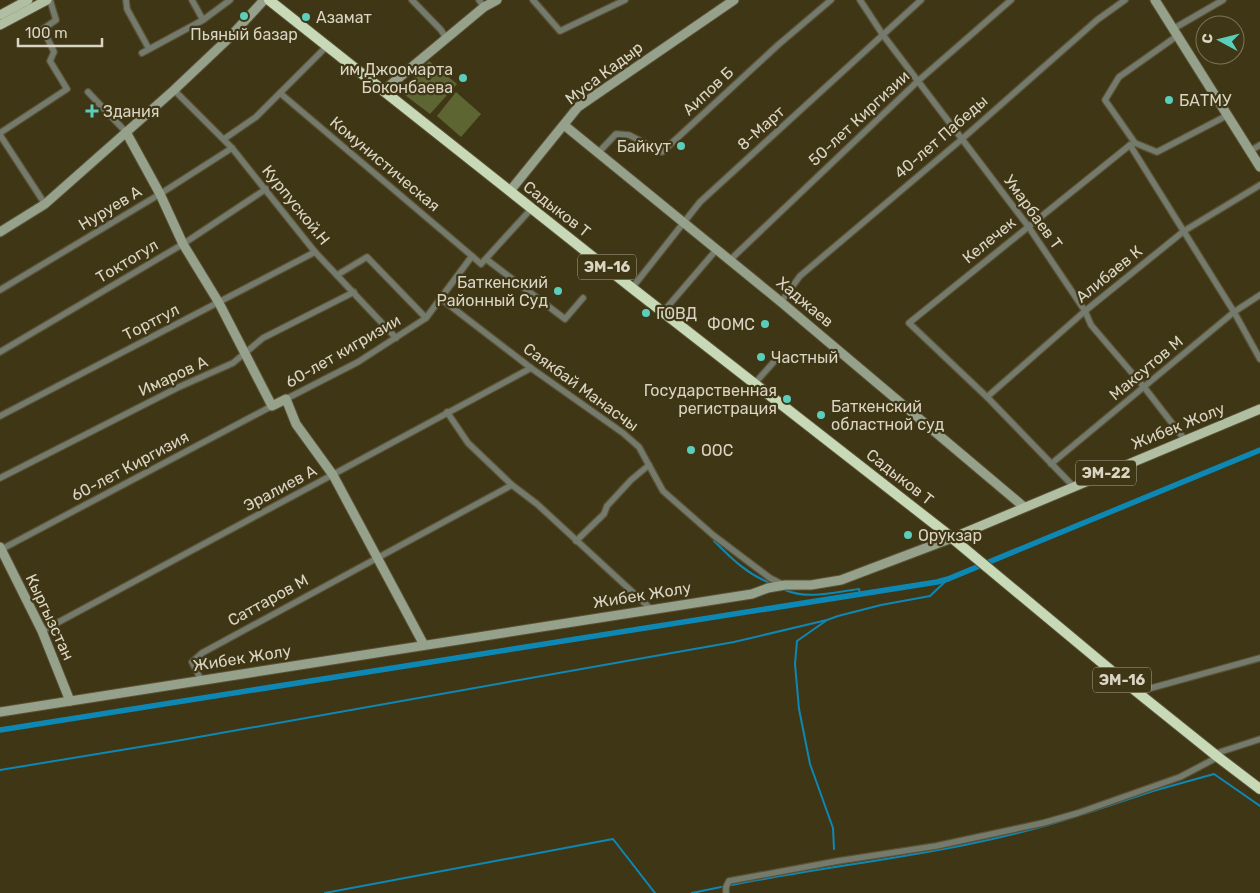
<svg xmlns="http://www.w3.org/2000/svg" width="1260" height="893" font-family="Rubik,sans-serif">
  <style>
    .green { fill: #5d6633 }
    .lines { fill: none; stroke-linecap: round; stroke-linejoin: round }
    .stream { stroke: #0d88b5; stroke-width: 2 }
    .canal { stroke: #0d88b5; stroke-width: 5.5 }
    .street-casing { stroke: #5b5235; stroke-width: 8 }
    .secondary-casing { stroke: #5b5235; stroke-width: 11 }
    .primary-casing { stroke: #5b5235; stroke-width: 11 }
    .highway-casing { stroke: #5b5235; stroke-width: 12 }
    .street { stroke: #747b6d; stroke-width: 5.5 }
    .secondary { stroke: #96a18b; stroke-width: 9 }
    .primary { stroke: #b0bea2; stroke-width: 9 }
    .highway { stroke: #c7d9b7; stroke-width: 10 }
    .poi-dot { fill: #5bcebb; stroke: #3f3616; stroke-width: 2 }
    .labels { text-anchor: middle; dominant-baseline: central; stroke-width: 4.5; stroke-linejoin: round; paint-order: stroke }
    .shield { fill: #3f3616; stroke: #aca58f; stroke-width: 1 }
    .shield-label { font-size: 15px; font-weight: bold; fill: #dad4c3 }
    .poi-label { font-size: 16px; fill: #dad4c3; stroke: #3f3616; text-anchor: start }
    .street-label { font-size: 16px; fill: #dad4c3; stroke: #3f3616 }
  </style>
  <rect width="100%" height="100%" fill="#3f3616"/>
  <g class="green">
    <polygon points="429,61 457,84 430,114 401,92"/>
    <polygon points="456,92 481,114 461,137 437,116"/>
  </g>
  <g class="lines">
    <g class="stream">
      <path d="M714,541C732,559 747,574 770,583"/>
      <path d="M785,590C808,600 835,592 859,589L860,594"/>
      <polyline points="0,770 176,741 734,642 827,620"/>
      <polyline points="1084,814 1153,791 1214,774 1260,806"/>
      <polyline points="834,849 833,828 810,764 799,709 795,664 797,641 827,620 838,616 881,605 930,596 948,579"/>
      <path d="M732,885C847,862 965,853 1077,816"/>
      <polyline points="325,893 613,839 655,893"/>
      <polyline points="692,893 721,887"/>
    </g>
    <polyline class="canal" points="0,730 937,582 948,579 1260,450"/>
    <g class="street-casing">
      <g id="street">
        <polyline points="126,0 127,9 149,49"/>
        <polyline points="192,0 203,20"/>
        <polyline points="412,0 441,30 446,38"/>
        <polyline points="479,0 484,7"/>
        <polyline points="533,0 560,31 625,0"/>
        <polyline points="860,0 883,35 1028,226 1085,311 1091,325 1144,387 1185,440"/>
        <polyline points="1173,29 1223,0"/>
        <polyline points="1177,36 1119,77 1105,100 1135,143 1157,152 1228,115"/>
        <polyline points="142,53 203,20 230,0"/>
        <polyline points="174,90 232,148 315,252 396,338"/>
        <polyline points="88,92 126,132"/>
        <polyline points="280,93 472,256"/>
        <polyline points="0,133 67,89 50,61 54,52 43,29 56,20 50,0"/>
        <polyline points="0,135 45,204"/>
        <polyline points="224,139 256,117 326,47"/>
        <polyline points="1130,145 1234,312 1260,359"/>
        <polyline points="1250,151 1260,145"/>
        <polyline points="598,153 616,134 629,135 662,152 778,45 831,0"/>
        <polyline points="486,259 565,319 583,298"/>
        <polyline points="730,260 918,81 1011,0"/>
        <polyline points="337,275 367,257 426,318"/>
        <polyline points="632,288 700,202 921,0"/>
        <polyline points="0,290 160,194 232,148"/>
        <polyline points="440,298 531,368 623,433 639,447 663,491 713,535 770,578 784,585"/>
        <polyline points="781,302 800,276 962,139 1097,20 1125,0"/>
        <polyline points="663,312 717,249"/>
        <polyline points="0,352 183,244 266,189"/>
        <polyline points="755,383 780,355"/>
        <polyline points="987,397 1085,311 1184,231 1260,185"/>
        <polyline points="286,399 358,362 426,318 472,256 481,264 532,208"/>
        <polyline points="447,412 468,443 512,485 537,504 651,609"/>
        <polyline points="0,416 315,252"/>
        <polyline points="1051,464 1234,312 1260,295"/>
        <polyline points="0,478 179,387 233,363 263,338 354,292"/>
        <polyline points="1073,486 987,397 909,323 1130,145 1135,143"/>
        <polyline points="576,541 604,514 607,506 631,480 649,465"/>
        <polyline points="0,550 272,406"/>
        <polyline points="42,631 531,368"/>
        <polyline points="201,680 192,662 202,653 512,485"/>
        <polyline points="1137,692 1260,658"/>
        <polyline points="1214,754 1260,739"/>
        <polyline points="726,893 726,887 729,881 838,861 936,846 1043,823 1078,813 1180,777 1218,757"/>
      </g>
    </g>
    <g class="secondary-casing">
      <g id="secondary">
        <polyline points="1155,0 1260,167"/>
        <polyline points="383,91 484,7 497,0"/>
        <polyline points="564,125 781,302 1024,507"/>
        <polyline points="126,132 160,194 183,244 219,303 272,406 286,399 296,424 333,475 424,645"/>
        <polyline points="510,191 578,107 734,0"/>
        <polyline points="0,232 45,204 174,90 229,38 264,0"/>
        <polyline points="0,547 42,631 70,701"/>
        <polyline points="0,712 752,594 768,588 785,585 811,585 841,580 952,538"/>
      </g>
    </g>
    <g class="primary-casing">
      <g id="primary">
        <polyline points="0,15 28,0"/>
        <polyline points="0,25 47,0"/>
        <polyline points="952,538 1260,409"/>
      </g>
    </g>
    <g class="highway-casing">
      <polyline id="highway" points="269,0 632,288 946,533 1137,692 1218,757 1260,789"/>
    </g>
    <use href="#street" class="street"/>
    <use href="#secondary" class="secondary"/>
    <use href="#primary" class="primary"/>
    <use href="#highway" class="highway"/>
  </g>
  <g class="poi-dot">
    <circle cx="244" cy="16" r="5"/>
    <circle cx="306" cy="17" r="5"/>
    <circle cx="463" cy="78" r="5"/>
    <circle cx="1169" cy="100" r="5"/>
    <path d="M89.5 103.5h5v5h5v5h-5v5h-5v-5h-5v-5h5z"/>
    <circle cx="681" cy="146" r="5"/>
    <circle cx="558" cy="291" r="5"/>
    <circle cx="646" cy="313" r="5"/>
    <circle cx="765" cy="324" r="5"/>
    <circle cx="761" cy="357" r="5"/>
    <circle cx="787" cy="399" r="5"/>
    <circle cx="821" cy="415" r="5"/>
    <circle cx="691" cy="450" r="5"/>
    <circle cx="908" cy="535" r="5"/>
  </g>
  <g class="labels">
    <g class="shield">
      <rect x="578" y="254.5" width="58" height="25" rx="4"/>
      <rect x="1076" y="460.5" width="60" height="25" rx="4"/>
      <rect x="1093" y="667.5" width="58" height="25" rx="4"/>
    </g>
    <g class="shield-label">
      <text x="607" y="267">ЭМ-16</text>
      <text x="1106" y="473">ЭМ-22</text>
      <text x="1122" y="680">ЭМ-16</text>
    </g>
    <g class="poi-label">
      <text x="316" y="17">Азамат</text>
      <text x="244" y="34" text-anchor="middle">Пьяный базар</text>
      <text x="453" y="69" text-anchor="end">им Джоомарта<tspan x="453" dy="18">Боконбаева</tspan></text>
      <text x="1179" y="100">БАТМУ</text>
      <text x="103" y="111">Здания</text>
      <text x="671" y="146" text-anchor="end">Байкут</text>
      <text x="548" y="282" text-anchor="end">Баткенский<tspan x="548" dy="18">Районный Суд</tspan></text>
      <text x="656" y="313">ГОВД</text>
      <text x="755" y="324" text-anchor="end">ФОМС</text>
      <text x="771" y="357">Частный</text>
      <text x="777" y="390" text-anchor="end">Государственная<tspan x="777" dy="18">регистрация</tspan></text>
      <text x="831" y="406">Баткенский<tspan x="831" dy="18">областной суд</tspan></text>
      <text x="701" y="450">ООС</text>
      <text x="918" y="535">Орукзар</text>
    </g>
    <g class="street-label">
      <text transform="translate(604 73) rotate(-37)">Муса Кадыр</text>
      <text transform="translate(708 91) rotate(-43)">Аипов Б</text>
      <text transform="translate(859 118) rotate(-43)">50-лет Киргизии</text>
      <text transform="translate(761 128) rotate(-42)">8-Март</text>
      <text transform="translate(941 137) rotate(-41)">40-лет Пабеды</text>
      <text transform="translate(385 164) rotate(40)">Комунистическая</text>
      <text transform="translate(296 205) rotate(51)">Курпуской.Н</text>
      <text transform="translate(110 208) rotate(-31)">Нуруев А</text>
      <text transform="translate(557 209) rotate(38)">Садыков Т</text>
      <text transform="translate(1033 212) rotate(54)">Умарбаев Т</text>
      <text transform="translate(989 240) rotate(-39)">Келечек</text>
      <text transform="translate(127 261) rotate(-31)">Токтогул</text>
      <text transform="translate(1109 274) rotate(-39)">Алибаев К</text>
      <text transform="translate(805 302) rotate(40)">Хаджаев</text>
      <text transform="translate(151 322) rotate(-27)">Тортгул</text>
      <text transform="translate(343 351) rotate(-30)">60-лет кигризии</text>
      <text transform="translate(1146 368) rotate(-40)">Максутов М</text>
      <text transform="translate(173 376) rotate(-25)">Имаров А</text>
      <text transform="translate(581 387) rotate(36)">Саякбай Манасчы</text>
      <text transform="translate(1178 426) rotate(-22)">Жибек Жолу</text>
      <text transform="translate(130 466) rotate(-28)">60-лет Киргизия</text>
      <text transform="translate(900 477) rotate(38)">Садыков Т</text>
      <text transform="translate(280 488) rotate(-28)">Эралиев А</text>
      <text transform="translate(642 595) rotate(-9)">Жибек Жолу</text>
      <text transform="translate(268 600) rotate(-29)">Саттаров М</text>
      <text transform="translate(50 617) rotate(65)">Кыргызстан</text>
      <text transform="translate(242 658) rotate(-9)">Жибек Жолу</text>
    </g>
  </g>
  <g transform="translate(1220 40) rotate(277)"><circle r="24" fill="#3f3616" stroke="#7d755b"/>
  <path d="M0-4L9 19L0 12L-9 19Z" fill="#5bcebb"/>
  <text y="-8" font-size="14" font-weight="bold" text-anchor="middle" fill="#dad4c3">С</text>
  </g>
  <path d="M18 38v8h84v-8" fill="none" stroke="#dad4c3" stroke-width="2.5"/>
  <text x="25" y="38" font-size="15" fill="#dad4c3" stroke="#3f3616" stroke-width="4" paint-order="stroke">100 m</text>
</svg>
